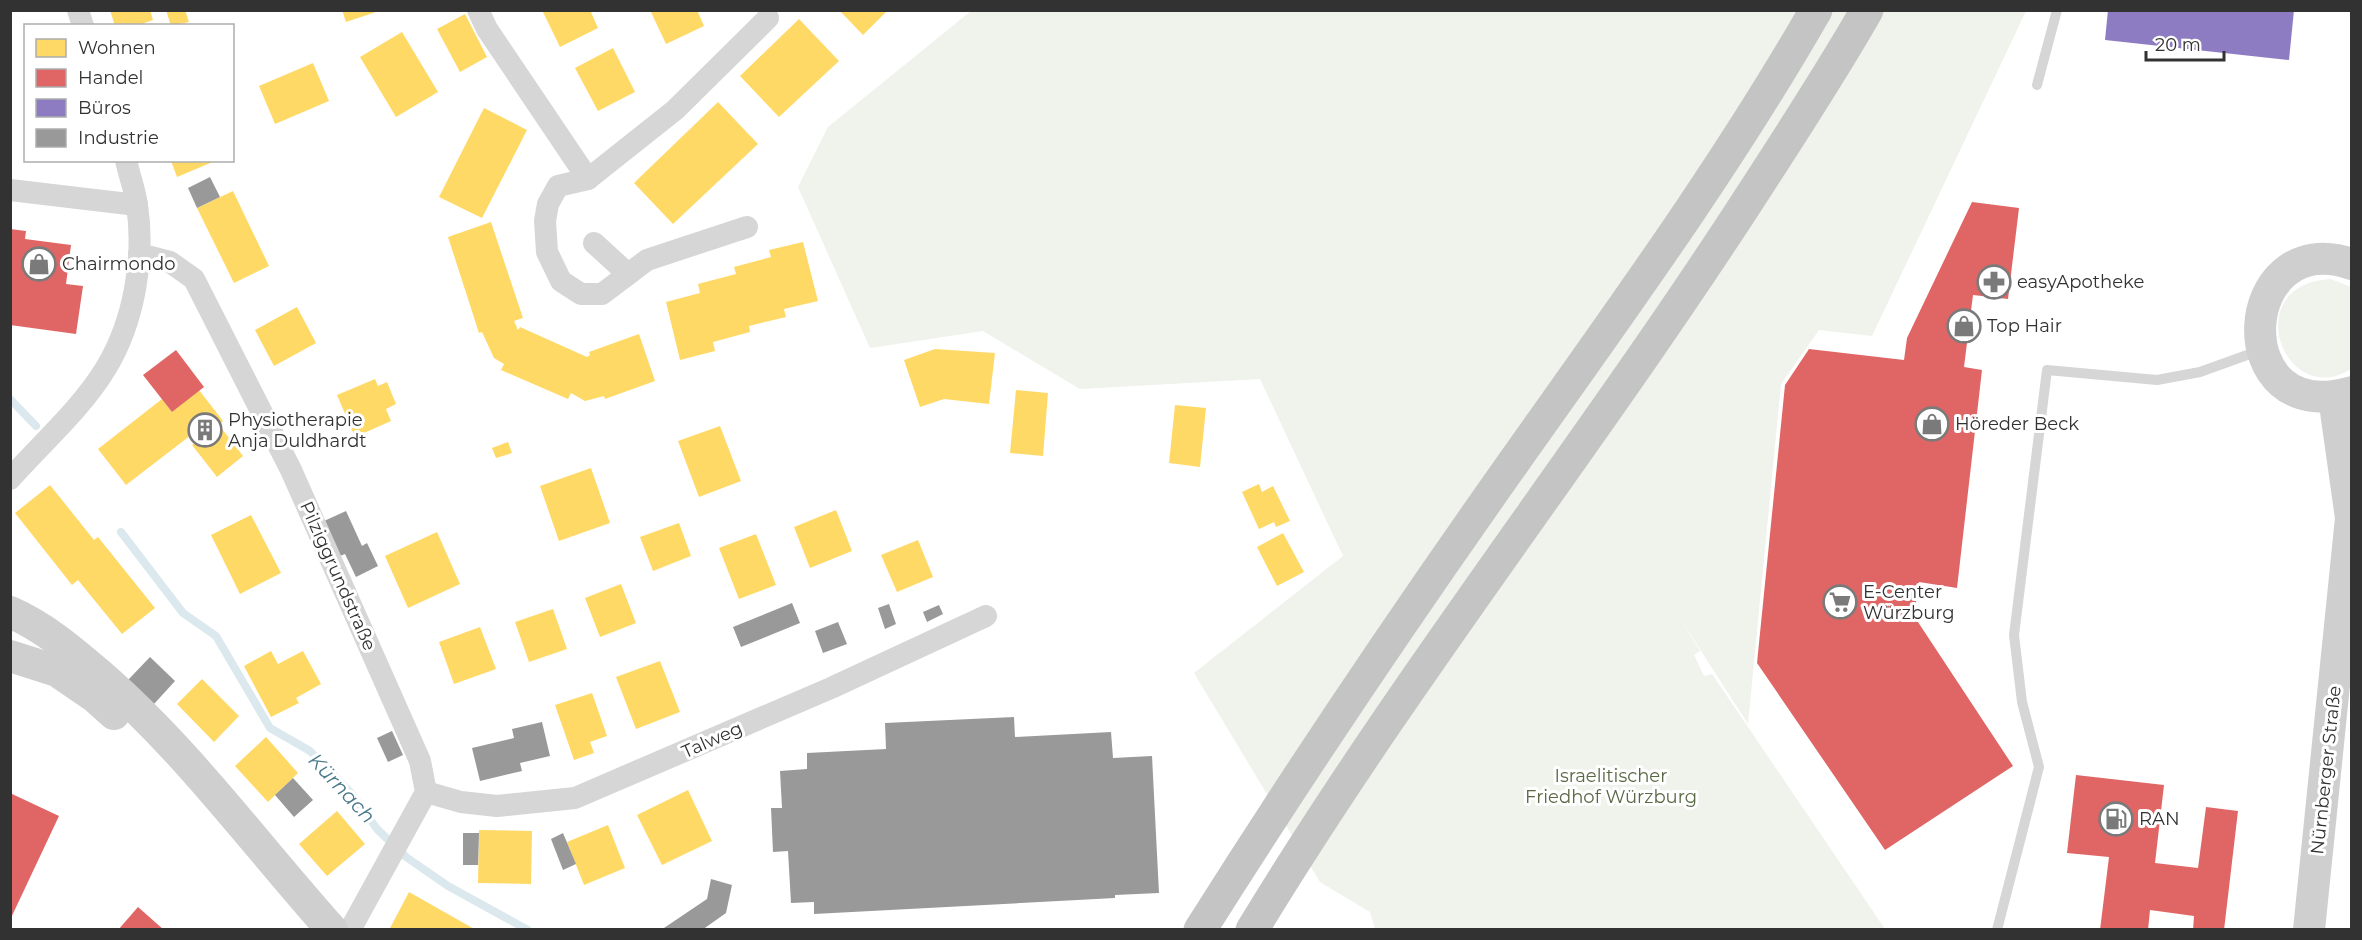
<svg xmlns="http://www.w3.org/2000/svg" width="2362" height="940" font-family="Montserrat,sans-serif">
  <style>
    .green { fill: #f0f2ec }
    .homes { fill: #ffd966 }
    .shops { fill: #e06666 }
    .offices { fill: #8e7cc3 }
    .industry { fill: #999 }
    .lines { fill: none; stroke-linecap: round; stroke-linejoin: round }
    .stream { stroke: #dbe9ee; stroke-width: 8 }
    .lane { stroke: #d6d6d6; stroke-width: 10 }
    .street { stroke: #d6d6d6; stroke-width: 22 }
    .secondary { stroke: #cfcfcf; stroke-width: 32 }
    .highway { stroke: #c4c4c4; stroke-width: 33 }
    .labels { text-anchor: middle; dominant-baseline: central; stroke-width: 6; stroke-linejoin: round; paint-order: stroke }
    .poi-label { font-size: 18px; fill: #323232; stroke: #fff; text-anchor: start }
    .street-label { font-size: 18px; fill: #323232; stroke: #fff }
    .park-label { font-size: 18px; fill: #596944; stroke: #fff }
    .water-label { font-size: 20px; font-style: italic; fill: #48788b; stroke: #fff }
  </style>
  <rect width="100%" height="100%" fill="#fff"/>
  <g class="green">
    <polygon points="971,11 2026,11 1872,336 1819,330 1781,384 1748,724 1676,612 1700,651 1694,655 1704,676 1712,674 1885,929 1375,929 1370,912 1320,882 1194,673 1343,556 1260,379 1080,389 983,331 870,348 798,187 828,127"/>
    <path d="M2331,279L2351,287V369C2284,411 2237,284 2331,279Z"/>
  </g>
  <g class="homes">
    <polygon points="110,10 150,10 153,20 136,26 115,26"/>
    <polygon points="166,10 185,10 189,22 171,26"/>
    <polygon points="342,10 379,10 379,11 346,22"/>
    <polygon points="542,10 590,10 598,28 560,47"/>
    <polygon points="650,10 697,10 704,26 666,44"/>
    <polygon points="839,10 888,10 863,35"/>
    <polygon points="465,14 487,57 460,72 437,29"/>
    <polygon points="799,19 839,61 779,117 740,76"/>
    <polygon points="402,32 438,92 396,117 360,57"/>
    <polygon points="613,48 635,92 598,111 575,68"/>
    <polygon points="313,63 329,101 275,124 259,86"/>
    <polygon points="718,102 758,144 673,224 634,183"/>
    <polygon points="484,108 527,130 482,218 439,197"/>
    <polygon points="171,161 215,161 177,177"/>
    <polygon points="233,191 269,266 234,283 197,208"/>
    <polygon points="491,222 523,318 514,321 518,330 520,327 587,357 590,355 589,352 639,334 655,381 605,399 604,396 585,401 571,393 568,399 501,370 504,364 494,358 482,332 479,333 448,237"/>
    <polygon points="803,242 818,301 784,309 786,317 749,326 750,332 713,342 715,351 680,360 666,302 700,293 698,284 736,274 734,267 771,257 769,250"/>
    <polygon points="297,307 316,343 274,366 255,330"/>
    <polygon points="935,349 995,353 989,404 944,399 920,407 904,360"/>
    <polygon points="375,379 378,386 387,382 396,404 386,409 391,421 355,437 337,395"/>
    <polygon points="199,390 223,421 219,425 243,456 217,477 192,445 196,442 191,435 126,485 98,449 162,399 172,412"/>
    <polygon points="1016,390 1048,393 1043,456 1010,453"/>
    <polygon points="1175,405 1206,408 1200,467 1169,463"/>
    <polygon points="720,426 741,481 699,497 678,441"/>
    <polygon points="508,442 512,453 496,458 492,448"/>
    <polygon points="591,468 610,523 559,541 540,486"/>
    <polygon points="1259,484 1262,492 1273,486 1290,521 1276,527 1274,522 1259,529 1242,492"/>
    <polygon points="50,485 94,540 98,537 155,608 122,634 78,580 72,585 15,513"/>
    <polygon points="836,510 852,551 810,568 794,527"/>
    <polygon points="251,515 281,573 240,594 211,535"/>
    <polygon points="679,523 691,556 653,571 640,537"/>
    <polygon points="437,532 460,584 408,608 385,556"/>
    <polygon points="1283,533 1304,572 1277,586 1257,547"/>
    <polygon points="756,534 776,585 739,599 719,548"/>
    <polygon points="918,540 933,577 897,592 881,555"/>
    <polygon points="621,584 636,623 600,637 585,598"/>
    <polygon points="553,609 567,649 529,662 515,622"/>
    <polygon points="480,627 496,669 454,684 439,642"/>
    <polygon points="271,651 278,664 303,651 321,684 296,698 299,703 271,717 244,666"/>
    <polygon points="660,661 680,712 636,729 616,677"/>
    <polygon points="202,679 239,716 214,742 177,704"/>
    <polygon points="592,693 607,736 590,742 594,753 574,760 555,705"/>
    <polygon points="266,737 298,773 268,802 235,766"/>
    <polygon points="688,790 712,841 662,865 637,815"/>
    <polygon points="337,811 365,844 327,876 299,844"/>
    <polygon points="608,825 625,868 584,885 567,842"/>
    <polygon points="479,830 532,831 531,884 478,883"/>
    <polygon points="409,892 476,930 389,930"/>
  </g>
  <g class="shops">
    <polygon points="1972,202 2019,208 2008,299 1973,295 1964,367 1982,370 1957,588 1919,582 1914,616 2013,766 1885,850 1757,663 1785,385 1809,349 1904,360 1907,338"/>
    <polygon points="10,229 26,231 25,239 71,245 66,284 83,286 76,334 10,325"/>
    <polygon points="176,350 204,387 172,412 143,375"/>
    <polygon points="2076,775 2164,785 2155,863 2198,868 2206,807 2238,811 2224,930 2193,930 2194,916 2150,910 2148,930 2100,930 2109,857 2067,853"/>
    <polygon points="10,793 59,816 10,920"/>
    <polygon points="138,907 164,930 118,930"/>
  </g>
  <polygon class="offices" points="2108,10 2294,10 2289,60 2105,40"/>
  <g class="industry">
    <polygon points="210,177 220,197 197,208 188,188"/>
    <polygon points="346,511 362,546 367,543 378,566 356,577 345,554 340,556 324,521"/>
    <polygon points="792,603 800,623 741,647 733,627"/>
    <polygon points="889,604 896,624 885,629 878,608"/>
    <polygon points="939,605 943,614 927,622 923,612"/>
    <polygon points="838,622 847,644 823,653 815,631"/>
    <polygon points="150,657 175,681 154,704 128,680"/>
    <polygon points="1014,717 1015,737 1111,732 1113,758 1152,756 1159,893 1115,895 1115,898 814,914 814,902 791,903 788,851 773,852 771,808 782,808 780,771 807,769 807,753 886,749 885,723"/>
    <polygon points="542,722 550,756 520,763 522,771 480,781 472,748 514,738 512,729"/>
    <polygon points="392,731 403,755 388,762 377,738"/>
    <polygon points="293,778 313,800 294,817 275,795"/>
    <polygon points="463,833 479,833 478,865 463,865"/>
    <polygon points="563,833 576,864 563,870 551,839"/>
    <polygon points="711,879 732,885 726,913 702,930 661,930 707,899"/>
  </g>
  <g class="lines">
    <g class="stream">
      <polyline points="10,399 36,426"/>
      <polyline points="121,532 183,613 216,636 270,728 310,751 351,793 377,829 406,857 448,886 528,930"/>
    </g>
    <g class="lane">
      <polyline points="2037,85 2057,10"/>
      <polyline points="1997,930 2039,767 2022,702 2014,635 2047,370 2157,380 2200,372 2261,350"/>
    </g>
    <g class="street">
      <polyline points="78,10 83,26"/>
      <polyline points="478,10 487,29 588,179 675,110 768,18"/>
      <polyline points="588,179 558,186 548,204 545,221 547,252 561,281 581,294 602,294 647,260 747,227"/>
      <polyline points="10,190 137,205"/>
      <polyline points="594,243 628,274"/>
      <polyline points="139,254 170,262 194,279 291,470 420,761 426,792 350,930"/>
      <path d="M10,479C41,444 82,408 106,368C134,322 145,258 137,205C135,190 129,175 126,160"/>
      <polyline points="426,792 461,802 497,806 575,798 831,688 986,616"/>
    </g>
    <g class="secondary">
      <path d="M2352,264C2235,224 2224,430 2352,392"/>
      <path d="M10,612C44,627 71,650 99,674C187,750 255,844 332,930"/>
      <polyline points="10,656 57,671 95,697 114,714"/>
      <polyline points="2309,930 2351,518 2334,397"/>
    </g>
    <g class="highway">
      <path d="M1200,930C1292,784 1388,641 1487,500C1600,339 1718,181 1816,10"/>
      <path d="M1252,930C1405,678 1589,446 1749,199C1789,137 1830,75 1867,10"/>
    </g>
  </g>
  <defs>
    <g id="shop-ring" transform="scale(1.725)"><circle r="9.5" fill="#fff" stroke="#7a7a7a" stroke-width="1.5"/><path d="M-5-2.5h2.3a2.7 3.5 0 0 1 5.4 0H5L5.5 6h-11ZM-1.5-2.5h3a1.5 2.3 0 0 0-3 0Z" fill="#7a7a7a"/></g>
    <g id="pharmacy-ring" transform="scale(1.725)"><circle r="9.5" fill="#fff" stroke="#7a7a7a" stroke-width="1.5"/><path d="M-2-6h4v4h4v4h-4v4h-4v-4h-4v-4h4Z" fill="#7a7a7a"/></g>
    <g id="building-ring" transform="scale(1.725)"><circle r="9.5" fill="#fff" stroke="#7a7a7a" stroke-width="1.5"/><path d="M-4-6H4V6H1V3H-1V6H-4ZM-2.5-4.3h1.7v1.8h-1.7ZM.8-4.3h1.7v1.8H.8ZM-2.5-1h1.7V.8h-1.7ZM.8-1h1.7V.8H.8Z" fill="#7a7a7a"/></g>
    <g id="supermarket-ring" transform="scale(1.725)"><circle r="9.5" fill="#fff" stroke="#7a7a7a" stroke-width="1.5"/><path d="M-6-5.5h2.5l.6 2H6L4.5 2H-2.5L-4.4-4H-6ZM-1.5 3.2a1.3 1.3 0 1 0 .1 0ZM3 3.2a1.3 1.3 0 1 0 .1 0Z" fill="#7a7a7a"/></g>
    <g id="fuel-ring" transform="scale(1.725)"><circle r="9.5" fill="#fff" stroke="#7a7a7a" stroke-width="1.5"/><path d="M-5.5-6h7V0h2V4h1.3V-2.5L3-4.5l.8-.8L6-3V5H2.5V1h-1V6h-7ZM-4.2-4.7v3.2H.2V-4.7Z" fill="#7a7a7a"/></g>
  </defs>
  <g fill-rule="evenodd">
    <use href="#shop-ring" x="39" y="264"/>
    <use href="#pharmacy-ring" x="1994" y="282"/>
    <use href="#shop-ring" x="1964" y="326"/>
    <use href="#shop-ring" x="1932" y="424"/>
    <use href="#building-ring" x="205" y="430"/>
    <use href="#supermarket-ring" x="1840" y="602"/>
    <use href="#fuel-ring" x="2116" y="819"/>
  </g>
  <g class="labels">
    <g class="poi-label">
      <text x="62" y="264">Chairmondo</text>
      <text x="2017" y="282">easyApotheke</text>
      <text x="1987" y="326">Top Hair</text>
      <text x="228" y="420">Physiotherapie<tspan x="228" dy="21">Anja Duldhardt</tspan></text>
      <text x="1955" y="424">Höreder Beck</text>
      <text x="1863" y="592">E-Center<tspan x="1863" dy="21">Würzburg</tspan></text>
      <text x="2139" y="819">RAN</text>
    </g>
    <g class="street-label">
      <text transform="translate(338 576) rotate(66)">Pilziggrundstraße</text>
      <text transform="translate(712 740) rotate(-24)">Talweg</text>
      <text transform="translate(2326 770) rotate(-84)">Nürnberger Straße</text>
    </g>
    <g class="park-label">
      <text x="1611" y="776">Israelitischer<tspan x="1611" dy="21">Friedhof Würzburg</tspan></text>
    </g>
    <g class="water-label">
      <text transform="translate(342 788) rotate(47)">Kürnach</text>
    </g>
  </g>
  <rect width="2362" height="940" fill="none" stroke="#323232" stroke-width="24"/>
  <rect x="24" y="24" width="210" height="138" fill="#ffffff" stroke="#adadad" stroke-width="1.5"/>
  <rect x="36" y="39" width="30" height="18" fill="#ffd966" stroke="#adadad" stroke-width="1.5"/>
  <text x="78" y="54" font-size="18" fill="#323232">Wohnen</text>
  <rect x="36" y="69" width="30" height="18" fill="#e06666" stroke="#adadad" stroke-width="1.5"/>
  <text x="78" y="84" font-size="18" fill="#323232">Handel</text>
  <rect x="36" y="99" width="30" height="18" fill="#8e7cc3" stroke="#adadad" stroke-width="1.5"/>
  <text x="78" y="114" font-size="18" fill="#323232">Büros</text>
  <rect x="36" y="129" width="30" height="18" fill="#999999" stroke="#adadad" stroke-width="1.5"/>
  <text x="78" y="144" font-size="18" fill="#323232">Industrie</text>
  <path d="M2146 51v9h78v-9" fill="none" stroke="#323232" stroke-width="3"/>
  <text x="2155" y="51" font-size="18" fill="#323232" stroke="#ffffff" stroke-width="4.5" paint-order="stroke">20 m</text>
</svg>
